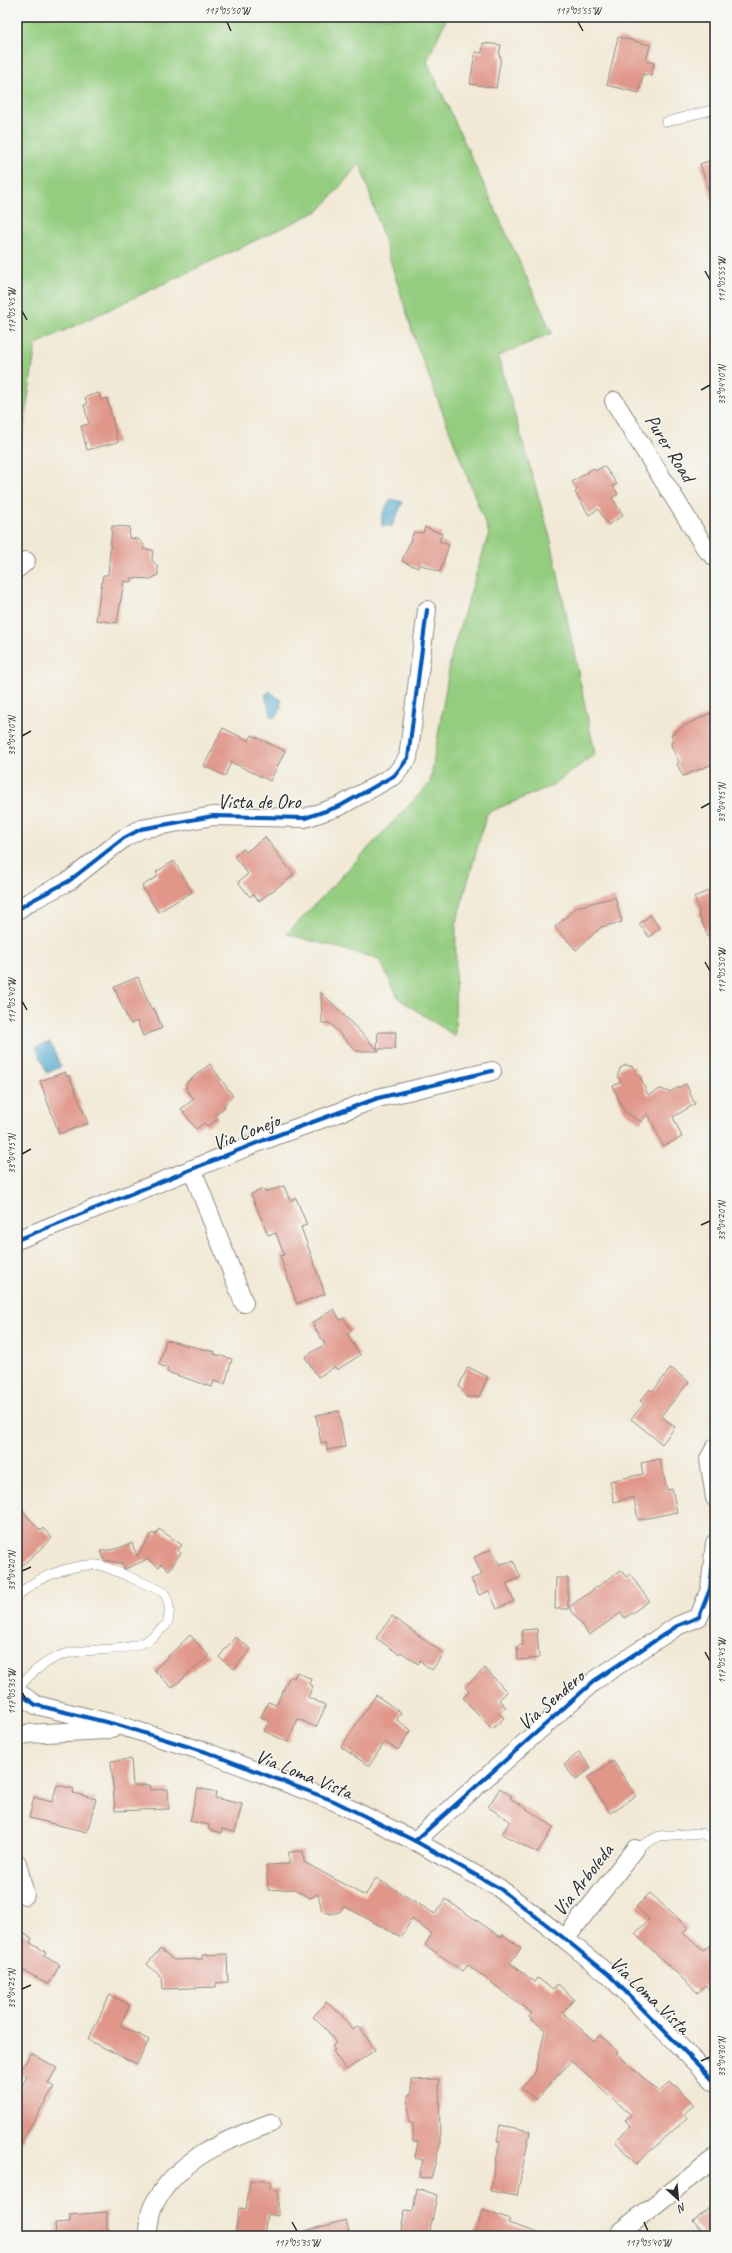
<svg xmlns="http://www.w3.org/2000/svg" width="732" height="2253" font-family="Caveat,sans-serif">
  <style>
    .green { fill: #94cd80; stroke: #607c56 }
    .water { fill: #4fa9cd; stroke: #3d6a7c }
    .building { fill: #e0978a }
    .lines { fill: none; stroke-linecap: round; stroke-linejoin: round }
    .service-casing { stroke: #8e8a80; stroke-width: 10 }
    .minor-casing { stroke: #8e8a80; stroke-width: 20 }
    .service { stroke: #fff; stroke-width: 9 }
    .minor { stroke: #fff; stroke-width: 18 }
    .cycleway-casing { stroke: #f6f6f2; stroke-width: 6 }
    .cycleway { stroke: #0057b8; stroke-width: 4 }
    .ticks { fill: none; stroke: #2b2b2b; stroke-width: 1.5 }
    .labels { text-anchor: middle; dominant-baseline: central; stroke-width: 3; stroke-linejoin: round; paint-order: stroke }
    .street-label { font-size: 20px; fill: #2b2b2b; stroke: #f6f6f2 }
    .neatline { fill: none; stroke: #2b2b2b; stroke-width: 1.5 }
    .ticks-label { font-size: 10px; text-anchor: middle; fill: #2b2b2b }
  </style>
  <rect width="100%" height="100%" fill="#f6f6f2"/>
  <filter id="ink" filterUnits="userSpaceOnUse"><feTurbulence type="fractalNoise" baseFrequency=".025" numOctaves="2"/><feDisplacementMap in="SourceGraphic" scale="8" xChannelSelector="R" yChannelSelector="G"/><feConvolveMatrix kernelMatrix="1 2 1 2 8 2 1 2 1" color-interpolation-filters="sRGB"/></filter>
  <filter id="wash" filterUnits="userSpaceOnUse"><feTurbulence type="fractalNoise" baseFrequency=".012" numOctaves="4" result="noise"/><feDisplacementMap in="SourceGraphic" scale="16" xChannelSelector="R" yChannelSelector="G"/><feGaussianBlur stdDeviation="0.9" result="paint"/><feColorMatrix in="noise" values="0 0 0 0 0 0 0 0 0 0 0 0 0 0 0 0 0 1.4 0 .05"/><feComposite in="paint" operator="in"/></filter>
  <g filter="url(#wash)">
    <rect width="100%" height="100%" fill="#f1e9d5"/>
    <polygon class="green" points="17,17 447,17 427,61 552,333 498,356 551,541 595,754 551,786 487,813 456,924 455,1036 399,999 379,959 287,934 430,783 452,652 489,533 416,343 360,163 320,210 36,344 17,471"/>
    <g class="water">
      <path d="M391,499L403,502L392,526H382C380,515 385,508 391,499Z"/>
      <path d="M269,691L281,700V707L276,717L271,716C270,708 266,702 265,695Z"/>
      <polygon points="50,1042 61,1067 47,1073 36,1047"/>
    </g>
    <g id="blocks">
      <g class="building">
        <polygon points="618,37 650,45 646,61 654,63 651,76 643,74 639,93 607,85"/>
        <polygon points="483,43 501,45 499,56 501,57 496,88 470,84 475,52 482,53"/>
        <polygon points="715,159 715,200 712,201 700,164"/>
        <polygon points="99,393 101,400 107,398 118,442 87,450 81,426 89,424 84,405 87,404 85,397"/>
        <polygon points="604,466 617,484 613,486 618,494 612,498 623,515 608,525 598,509 589,515 575,492 577,490 572,482 594,468 595,471"/>
        <polygon points="112,526 130,527 129,538 138,539 144,545 143,549 153,550 152,560 158,567 158,575 151,579 132,578 131,582 124,581 117,623 96,620 103,575 108,575"/>
        <polygon points="425,527 442,534 439,541 449,545 440,572 419,564 418,568 402,561 414,532 423,533"/>
        <polygon points="710,713 715,722 715,763 683,776 677,764 679,762 672,748 671,743 674,741 671,735 682,727"/>
        <polygon points="223,728 249,741 252,735 285,751 270,781 231,762 225,776 204,766"/>
        <polygon points="265,837 294,875 259,901 253,894 250,897 239,883 239,881 248,874 234,856 244,849 246,852"/>
        <polygon points="174,861 192,892 158,912 142,886 158,876 156,872"/>
        <polygon points="715,888 715,952 698,913 700,912 694,897"/>
        <polygon points="615,897 622,922 601,927 576,950 555,927 577,907"/>
        <polygon points="650,915 660,928 649,937 639,924"/>
        <polygon points="138,977 151,1009 154,1008 162,1028 143,1036 137,1021 131,1024 128,1020 114,987"/>
        <polygon points="321,992 379,1051 356,1051 330,1023 322,1023"/>
        <polygon points="378,1032 396,1032 395,1049 377,1049"/>
        <polygon points="210,1064 233,1096 224,1105 225,1107 215,1115 218,1119 207,1126 204,1123 196,1129 181,1109 194,1099 186,1089 187,1082"/>
        <polygon points="626,1065 634,1067 637,1075 639,1074 648,1095 661,1089 669,1092 686,1084 695,1104 673,1117 682,1137 663,1146 648,1113 641,1122 624,1111 613,1086 621,1082 618,1076 620,1068"/>
        <polygon points="65,1072 67,1077 69,1075 88,1123 59,1134 40,1081"/>
        <polygon points="284,1186 290,1201 296,1198 307,1225 301,1227 325,1294 297,1304 280,1256 284,1255 276,1233 268,1235 251,1194 264,1189 265,1192"/>
        <polygon points="334,1309 340,1320 344,1318 352,1331 347,1334 360,1355 337,1370 335,1367 318,1377 305,1357 325,1344 312,1323"/>
        <polygon points="166,1340 215,1352 214,1354 232,1359 225,1384 214,1381 212,1387 167,1372 168,1368 159,1365"/>
        <polygon points="468,1367 488,1377 479,1397 466,1397 459,1386"/>
        <polygon points="671,1368 689,1382 661,1416 675,1427 662,1444 631,1419 644,1404 640,1401 650,1389 653,1391"/>
        <polygon points="339,1411 345,1447 327,1450 326,1442 321,1443 316,1415"/>
        <polygon points="660,1459 667,1490 672,1489 677,1512 638,1520 634,1497 614,1502 610,1481 643,1474 641,1463"/>
        <polygon points="17,1505 41,1531 43,1528 52,1538 17,1570"/>
        <polygon points="159,1529 182,1545 178,1550 181,1553 169,1570 161,1564 159,1567 148,1559 125,1569 122,1563 104,1560 101,1551 116,1549 132,1543 137,1556 152,1533 156,1535"/>
        <polygon points="492,1549 499,1564 513,1561 521,1577 506,1584 514,1601 497,1609 489,1591 479,1595 471,1579 482,1575 474,1557"/>
        <polygon points="621,1570 626,1577 630,1574 649,1601 625,1618 621,1613 589,1635 569,1607"/>
        <polygon points="556,1578 568,1578 568,1609 555,1609"/>
        <polygon points="392,1616 444,1654 432,1670 420,1661 418,1664 401,1652 399,1654 376,1638"/>
        <polygon points="537,1629 539,1658 518,1660 517,1646 523,1645 522,1630"/>
        <polygon points="190,1635 209,1656 172,1688 154,1670"/>
        <polygon points="235,1637 251,1649 234,1669 219,1657"/>
        <polygon points="485,1668 507,1692 499,1700 506,1707 499,1713 504,1718 492,1729 463,1698 469,1692 465,1687"/>
        <polygon points="297,1672 311,1679 309,1684 313,1686 308,1697 325,1705 324,1708 325,1708 316,1727 298,1719 288,1742 264,1731 269,1721 261,1717 268,1702 276,1705 290,1676 294,1678"/>
        <polygon points="376,1695 401,1713 397,1720 411,1730 398,1750 385,1742 369,1766 341,1747"/>
        <polygon points="579,1752 591,1768 576,1780 564,1765"/>
        <polygon points="131,1759 133,1786 149,1785 150,1790 168,1789 169,1809 115,1811 111,1761"/>
        <polygon points="613,1761 636,1796 610,1813 587,1778"/>
        <polygon points="57,1785 74,1789 73,1793 96,1799 87,1832 29,1818 34,1797 52,1802"/>
        <polygon points="198,1788 216,1792 215,1798 242,1804 235,1832 222,1829 221,1833 208,1829 209,1825 190,1821"/>
        <polygon points="500,1788 512,1796 510,1798 554,1827 537,1853 502,1834 510,1821 488,1807"/>
        <polygon points="303,1851 304,1862 365,1896 376,1878 435,1914 445,1899 501,1937 503,1935 521,1948 510,1963 535,1982 538,1978 553,1990 558,1984 574,1999 563,2013 594,2041 600,2035 618,2052 616,2053 659,2092 670,2082 675,2087 677,2086 694,2105 684,2114 687,2118 636,2164 615,2141 630,2127 625,2120 631,2115 571,2061 536,2100 521,2088 535,2073 545,2030 529,2017 532,2013 468,1965 463,1971 425,1945 432,1934 412,1919 401,1937 344,1906 340,1912 330,1914 322,1911 318,1894 310,1898 294,1889 268,1890 266,1865 289,1864 289,1852"/>
        <polygon points="650,1893 688,1928 683,1933 703,1951 715,1941 715,1995 705,1985 698,1993 635,1934 649,1919 636,1907"/>
        <polygon points="17,1930 32,1938 30,1943 46,1952 44,1956 60,1965 49,1984 17,1967"/>
        <polygon points="160,1949 174,1960 202,1959 202,1955 227,1954 228,1982 216,1983 216,1987 163,1989 162,1978 147,1964"/>
        <polygon points="110,1995 130,2005 120,2025 149,2040 137,2064 88,2040"/>
        <polygon points="326,2002 341,2014 352,2030 359,2026 375,2050 346,2070 333,2051 335,2050 332,2046 336,2043 326,2029 313,2017"/>
        <polygon points="31,2053 57,2068 48,2083 54,2087 17,2149 17,2094 27,2077 19,2073"/>
        <polygon points="439,2079 440,2144 431,2179 419,2177 423,2160 415,2158 418,2142 413,2142 413,2123 409,2123 408,2095 411,2094 411,2080"/>
        <polygon points="500,2125 530,2131 517,2196 490,2191 500,2141 497,2141"/>
        <polygon points="250,2180 271,2182 270,2189 278,2190 278,2216 267,2214 264,2236 235,2236 239,2208 246,2209"/>
        <polygon points="417,2188 437,2195 429,2236 400,2236 405,2210 413,2211"/>
        <polygon points="715,2204 715,2236 705,2236 693,2221"/>
        <polygon points="483,2210 510,2220 508,2223 541,2234 540,2236 474,2236"/>
        <polygon points="107,2212 107,2232 91,2233 92,2236 56,2236 55,2223 70,2222 70,2215"/>
        <polygon points="346,2220 350,2236 302,2236 302,2232"/>
      </g>
    </g>
  </g>
  <g filter="url(#ink)">
    <use href="#blocks" fill-opacity="0" stroke="#8e8a80" stroke-width="1"/>
    <g class="lines">
      <g class="service-casing">
        <g id="service">
          <polyline points="666,122 715,109"/>
          <path d="M17,1598C31,1578 74,1563 99,1565C103,1565 160,1590 163,1592C170,1600 170,1612 168,1621C167,1624 163,1628 160,1630C137,1657 96,1645 65,1654C44,1661 30,1673 17,1690"/>
          <polyline points="635,1849 659,1836 701,1833 715,1841"/>
        </g>
      </g>
      <g class="minor-casing">
        <g id="minor">
          <polyline points="614,401 706,549 715,557"/>
          <polyline points="17,569 26,561"/>
          <polyline points="17,910 31,901 69,881 124,838 141,829 213,816 305,818 340,806 395,775 408,758 427,610"/>
          <polyline points="192,1169 244,1303"/>
          <polyline points="17,1240 264,1140 378,1098 492,1071"/>
          <polyline points="715,1448 709,1459 715,1498"/>
          <polyline points="17,1692 36,1705 118,1725 206,1752 334,1801 415,1841 499,1888 565,1939 609,1975 715,2082"/>
          <polyline points="17,1738 26,1734 105,1730 114,1727"/>
          <polyline points="415,1841 594,1681 677,1626 699,1617 710,1589 715,1543"/>
          <polyline points="17,1863 25,1895"/>
          <polyline points="565,1939 635,1849"/>
          <polyline points="621,2231 715,2158"/>
          <path d="M147,2236C149,2227 149,2214 153,2206C177,2159 225,2140 271,2123"/>
        </g>
      </g>
      <use href="#service" class="service"/>
      <use href="#minor" class="minor"/>
      <g class="cycleway-casing">
        <g id="cycleway">
          <polyline points="17,910 31,901 69,881 124,838 141,829 213,816 305,818 340,806 395,775 408,758 427,610"/>
          <polyline points="17,1240 264,1140 378,1098 492,1071"/>
          <polyline points="17,1692 36,1705 118,1725 206,1752 334,1801 415,1841 499,1888 565,1939 609,1975 715,2082"/>
          <polyline points="415,1841 594,1681 677,1626 699,1617 710,1589 715,1543"/>
        </g>
      </g>
      <use href="#cycleway" class="cycleway"/>
    </g>
  </g>
  <path class="ticks" d="M227,22L231,31M578,22L583,31M705,271L710,280M22,311L27,320M701,390L710,385M22,736L31,731M701,808L710,803M705,962L710,971M22,1001L27,1010M22,1154L31,1149M701,1225L710,1221M22,1571L31,1567M705,1652L710,1661M22,1692L27,1701M22,1989L31,1985M701,2061L710,2057M292,2222L297,2231M644,2222L648,2231"/>
  <g class="labels">
    <g class="street-label">
      <text transform="translate(670 448) rotate(58)">Purer Road</text>
      <text x="259" y="801">Vista de Oro</text>
      <text transform="translate(246 1132) rotate(-21)">Via Conejo</text>
      <text transform="translate(551 1700) rotate(-41)">Via Sendero</text>
      <text transform="translate(304 1774) rotate(22)">Via Loma Vista</text>
      <text transform="translate(583 1880) rotate(-52)">Via Arboleda</text>
      <text transform="translate(650 1995) rotate(44)">Via Loma Vista</text>
    </g>
  </g>
  <rect width="732" height="2253" fill="none" stroke="#f6f6f2" stroke-width="44"/>
  <g transform="translate(678 2199) rotate(153)" stroke="#f6f6f2" stroke-width="3" paint-order="stroke">
  <path d="M0-3L7 15L0 10L-7 15Z" fill="#2b2b2b"/>
  <text y="-6" font-size="11" font-weight="bold" text-anchor="middle" fill="#2b2b2b">N</text>
  </g>
  <rect x="22" y="22" width="688" height="2209" class="neatline"/>
  <g class="ticks-label">
    <text x="227" y="14">117°05'50"W</text>
    <text x="578" y="14">117°05'55"W</text>
    <text transform="translate(721 280) rotate(-90)" y="4">117°05'55"W</text>
    <text transform="translate(11 311) rotate(-90)" y="4">117°05'45"W</text>
    <text transform="translate(721 385) rotate(-90)" y="4">33°04'10"N</text>
    <text transform="translate(11 736) rotate(-90)" y="4">33°04'10"N</text>
    <text transform="translate(721 803) rotate(-90)" y="4">33°04'15"N</text>
    <text transform="translate(721 971) rotate(-90)" y="4">117°05'50"W</text>
    <text transform="translate(11 1001) rotate(-90)" y="4">117°05'40"W</text>
    <text transform="translate(11 1154) rotate(-90)" y="4">33°04'15"N</text>
    <text transform="translate(721 1221) rotate(-90)" y="4">33°04'20"N</text>
    <text transform="translate(11 1571) rotate(-90)" y="4">33°04'20"N</text>
    <text transform="translate(721 1661) rotate(-90)" y="4">117°05'45"W</text>
    <text transform="translate(11 1692) rotate(-90)" y="4">117°05'35"W</text>
    <text transform="translate(11 1989) rotate(-90)" y="4">33°04'25"N</text>
    <text transform="translate(721 2057) rotate(-90)" y="4">33°04'30"N</text>
    <text x="297" y="2246">117°05'35"W</text>
    <text x="648" y="2246">117°05'40"W</text>
  </g>
</svg>
